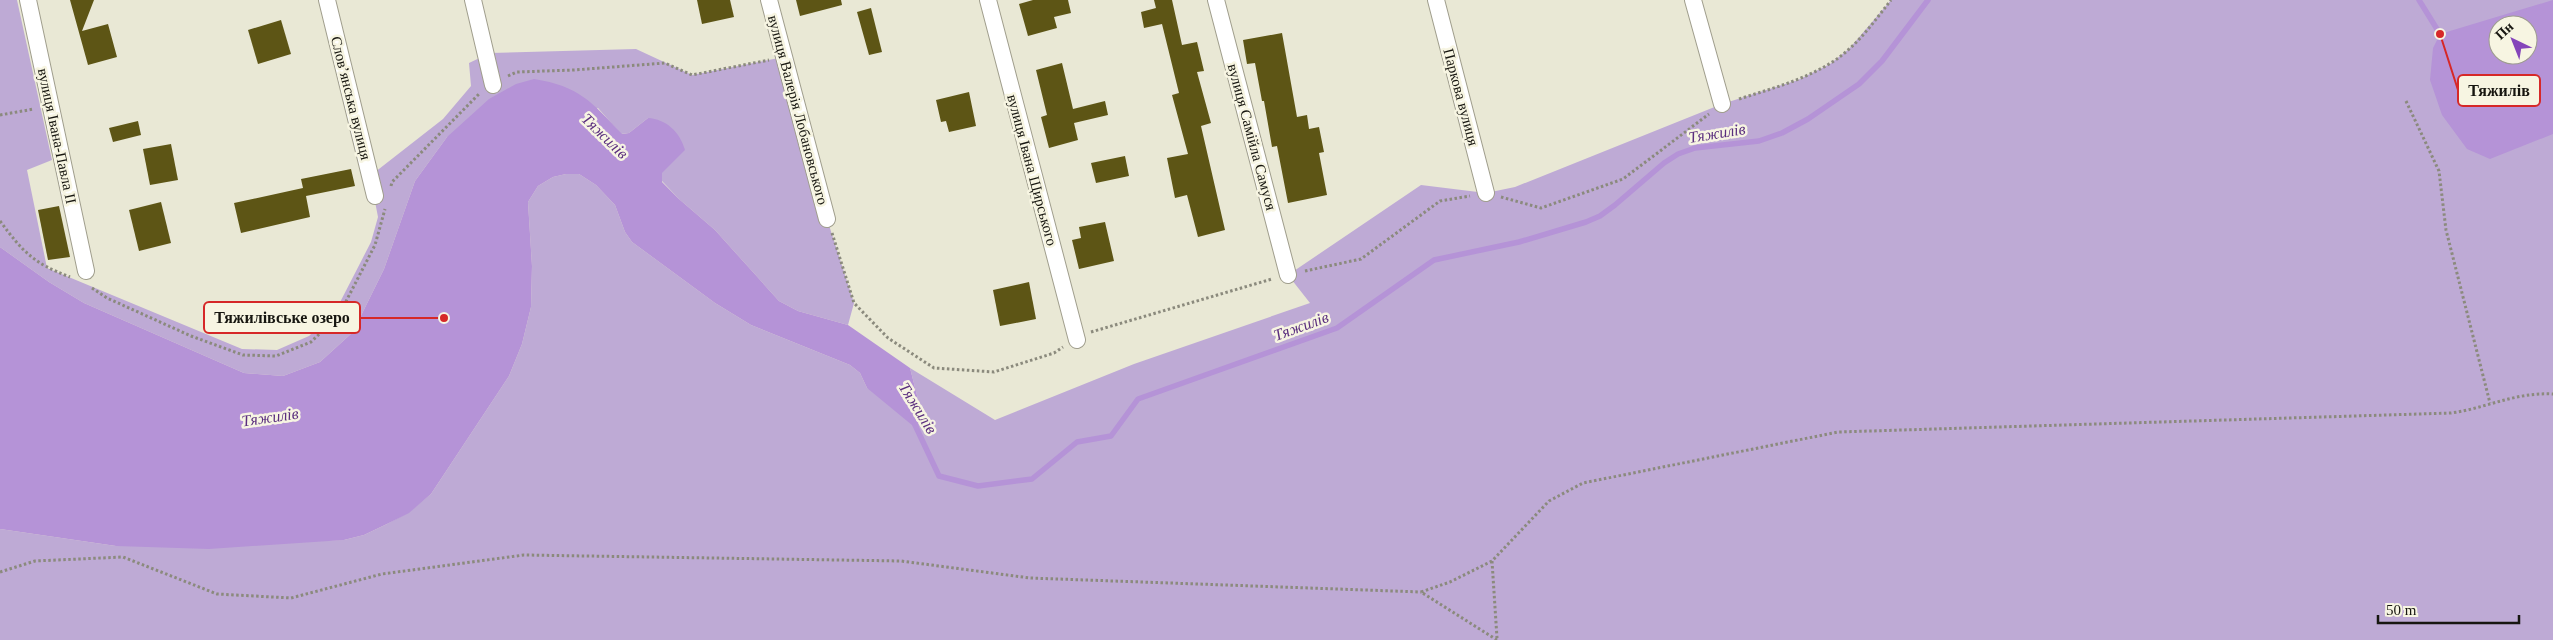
<svg xmlns="http://www.w3.org/2000/svg" width="2553" height="640" font-family="'Times New Roman',serif">
  <style>
    .green { fill: #beaad5; fill-rule: evenodd }
    .water { fill: #b593d7; fill-rule: evenodd }
    .lines { fill: none; stroke-linecap: round; stroke-linejoin: round }
    .stream { stroke: #b593d7; stroke-width: 5.5 }
    .building { fill: #5d5515 }
    .street-casing { stroke: #a09e8d; stroke-width: 18 }
    .path { stroke: #8b8a7d; stroke-width: 3; stroke-dasharray: 2.5 2.5; stroke-linecap: butt }
    .street { stroke: #fff; stroke-width: 16 }
    .labels { text-anchor: middle; dominant-baseline: central; stroke-width: 5; stroke-linejoin: round; paint-order: stroke }
    .street-label { font-size: 15px; fill: #171610; stroke: #f7f5e2 }
    .water-label { font-size: 16px; font-style: italic; fill: #5a2e7e; stroke: #f7f5e2 }
    .leader { fill: none; stroke: #d62828; stroke-width: 2 }
    .callout-dot { fill: #d62828; stroke: #f7f5e2; stroke-width: 2 }
    .callout { fill: #f7f5e2; stroke: #d62828; stroke-width: 2 }
    .callout-label { font-size: 16px; text-anchor: middle; font-weight: bold; fill: #171610 }
  </style>
  <rect width="100%" height="100%" fill="#e9e8d5"/>
  <g class="green">
    <polygon points="0,0 17,0 52,160 27,170 47,268 242,349 277,350 309,336 335,312 371,242 378,217 370,176 443,119 471,86 469,63 490,53 636,49 692,75 784,57 827,219 854,303 848,325 798,311 779,301 715,230 679,199 662,181 648,118 629,133 621,134 598,108 447,137 415,181 384,269 353,332 320,362 283,376 244,373 84,303 49,282 0,247"/>
    <path d="M1891,0H2553V640H0V529L116,546L344,540L364,535L387,524L409,512L431,494L509,376L522,344L531,307L532,266L528,202L538,186L553,177L566,174H579L596,185L615,205L625,232L632,242L715,303L751,325L850,365L860,373L867,388L920,407L910,368L995,420L1134,364L1310,303L1288,275L1421,185L1486,193L1515,187L1722,104L1798,80L1830,64L1849,49ZM2498,25H2528V55H2498Z"/>
  </g>
  <g class="water">
    <path d="M2553,0V134L2490,159L2467,149L2442,115L2430,80L2433,48L2440,34ZM2498,25H2528V55H2498Z"/>
    <path d="M534,79C579,86 592,102 622,134L629,133L648,118C666,119 680,132 685,150L662,173V182L679,199L715,230L779,301L798,311L848,325L910,368L920,407L918,430L867,388L860,373L850,365L751,325L715,303L632,242L625,232L615,205L596,185L579,174H566L553,177L538,186L528,202L532,266L531,307L522,344L509,376L431,494L409,513L387,524L364,535L344,540L209,549L116,546L0,529V247L49,282L84,303L244,373L283,376L320,362L353,332L384,269L415,181L447,137L489,99L516,84Z"/>
  </g>
  <g class="lines">
    <g class="stream">
      <polyline points="2419,0 2440,34 2445,38"/>
      <polyline points="915,425 939,476 978,486 1032,479 1077,442 1111,436 1138,399 1337,328 1434,260 1519,242 1586,222 1600,216 1615,205 1664,163 1678,154 1695,148 1759,141 1782,133 1808,119 1859,84 1882,61 1928,0"/>
    </g>
  </g>
  <g class="building">
    <polygon points="70,0 94,0 82,31 108,24 117,57 88,65"/>
    <polygon points="697,0 730,0 734,17 702,24"/>
    <polygon points="796,0 841,0 842,5 800,16"/>
    <polygon points="1033,0 1068,0 1071,13 1054,17 1057,28 1028,36 1019,4"/>
    <polygon points="1154,0 1172,0 1182,45 1197,42 1204,71 1197,72 1211,123 1201,126 1225,230 1198,237 1187,195 1175,198 1167,158 1188,154 1172,95 1179,93 1162,24 1144,28 1141,12 1156,8"/>
    <polygon points="871,8 882,52 869,55 857,12"/>
    <polygon points="281,20 291,54 258,64 248,30"/>
    <polygon points="1282,33 1297,117 1307,115 1309,129 1319,127 1324,152 1319,153 1327,195 1288,203 1277,146 1272,147 1264,101 1262,101 1255,63 1247,64 1243,40"/>
    <polygon points="1062,63 1073,109 1105,101 1108,115 1074,123 1078,140 1049,148 1041,117 1047,115 1036,70"/>
    <polygon points="969,92 976,126 949,132 946,121 941,122 936,100"/>
    <polygon points="138,121 141,135 113,142 109,128"/>
    <polygon points="171,144 178,180 150,185 143,149"/>
    <polygon points="1125,156 1129,176 1096,183 1091,163"/>
    <polygon points="351,169 355,186 306,196 310,217 241,233 234,203 303,188 301,179"/>
    <polygon points="161,202 171,243 139,251 129,210"/>
    <polygon points="59,206 70,257 48,260 38,210"/>
    <polygon points="1105,222 1114,261 1079,269 1072,240 1081,238 1079,227"/>
    <polygon points="1029,282 1036,319 1000,326 993,290"/>
  </g>
  <g class="lines">
    <g class="street-casing">
      <g id="street">
        <polyline points="28,0 86,271"/>
        <polyline points="327,0 375,196"/>
        <polyline points="473,0 493,85"/>
        <polyline points="769,0 827,219"/>
        <polyline points="988,0 1077,340"/>
        <polyline points="1216,0 1288,275"/>
        <polyline points="1436,0 1486,193"/>
        <polyline points="1693,0 1722,104"/>
      </g>
    </g>
    <g class="path">
      <polyline points="508,76 517,72 574,70 665,63 692,75 769,60"/>
      <path d="M1739,99C1770,89 1801,81 1829,64C1855,49 1873,23 1891,0"/>
      <polyline points="2406,101 2439,171 2446,230 2490,403"/>
      <polyline points="0,115 34,109"/>
      <polyline points="391,186 392,182 479,94"/>
      <polyline points="1501,197 1541,208 1623,179 1709,114"/>
      <path d="M0,221C23,252 33,263 70,277"/>
      <polyline points="832,233 854,303 888,338 934,368 994,372 1054,353 1063,347"/>
      <polyline points="1305,271 1361,259 1440,201 1470,196"/>
      <polyline points="92,288 107,298 191,336 243,355 276,356 311,342 339,315 375,245 385,209"/>
      <polyline points="1091,332 1272,279"/>
      <polyline points="1492,561 1497,638"/>
      <polyline points="0,572 35,561 123,557 217,594 291,598 382,574 524,555 901,561 1030,578 1421,592"/>
      <path d="M1497,640L1421,592L1450,582L1492,561L1549,501L1583,483L1838,432L2451,413C2487,408 2515,392 2553,394"/>
    </g>
    <use href="#street" class="street"/>
  </g>
  <g class="labels">
    <g class="street-label">
      <text transform="translate(1461 97) rotate(75)">Паркова вулиця</text>
      <text transform="translate(351 98) rotate(76)">Словʼянська вулиця</text>
      <text transform="translate(798 110) rotate(75)">вулиця Валерія Лобановського</text>
      <text transform="translate(57 136) rotate(78)">вулиця Івана-Павла II</text>
      <text transform="translate(1252 137) rotate(75)">вулиця Самійла Самуся</text>
      <text transform="translate(1032 170) rotate(75)">вулиця Івана Щирського</text>
    </g>
    <g class="water-label">
      <text transform="translate(1717 133) rotate(-9)">Тяжилів</text>
      <text transform="translate(605 136) rotate(44)">Тяжилів</text>
      <text transform="translate(1301 326) rotate(-20)">Тяжилів</text>
      <text transform="translate(918 408) rotate(58)">Тяжилів</text>
      <text transform="translate(270 417) rotate(-8)">Тяжилів</text>
    </g>
  </g>
  <path class="leader" d="M2440 34L2458 90M444 318L360 318"/>
  <g class="callout-dot">
    <circle cx="2440" cy="34" r="5"/>
    <circle cx="444" cy="318" r="5"/>
  </g>
  <g class="callout">
    <rect x="2458" y="75" width="82" height="31" rx="5"/>
    <rect x="204" y="302" width="156" height="31" rx="5"/>
  </g>
  <g class="callout-label">
    <text x="2499" y="96">Тяжилів</text>
    <text x="282" y="323">Тяжилівське озеро</text>
  </g>
  <g transform="translate(2513 40) rotate(317)"><circle r="24" fill="#f7f5e2" stroke="#9d9c8e"/>
  <path d="M0-4L9 19L0 12L-9 19Z" fill="#8545ba"/>
  <text y="-8" font-size="14" font-weight="bold" text-anchor="middle" fill="#171610">Пн</text>
  </g>
  <path d="M2378 615v8h141v-8" fill="none" stroke="#171610" stroke-width="2.5"/>
  <text x="2386" y="615" font-size="15" fill="#171610" stroke="#f7f5e2" stroke-width="4" paint-order="stroke">50 m</text>
</svg>
